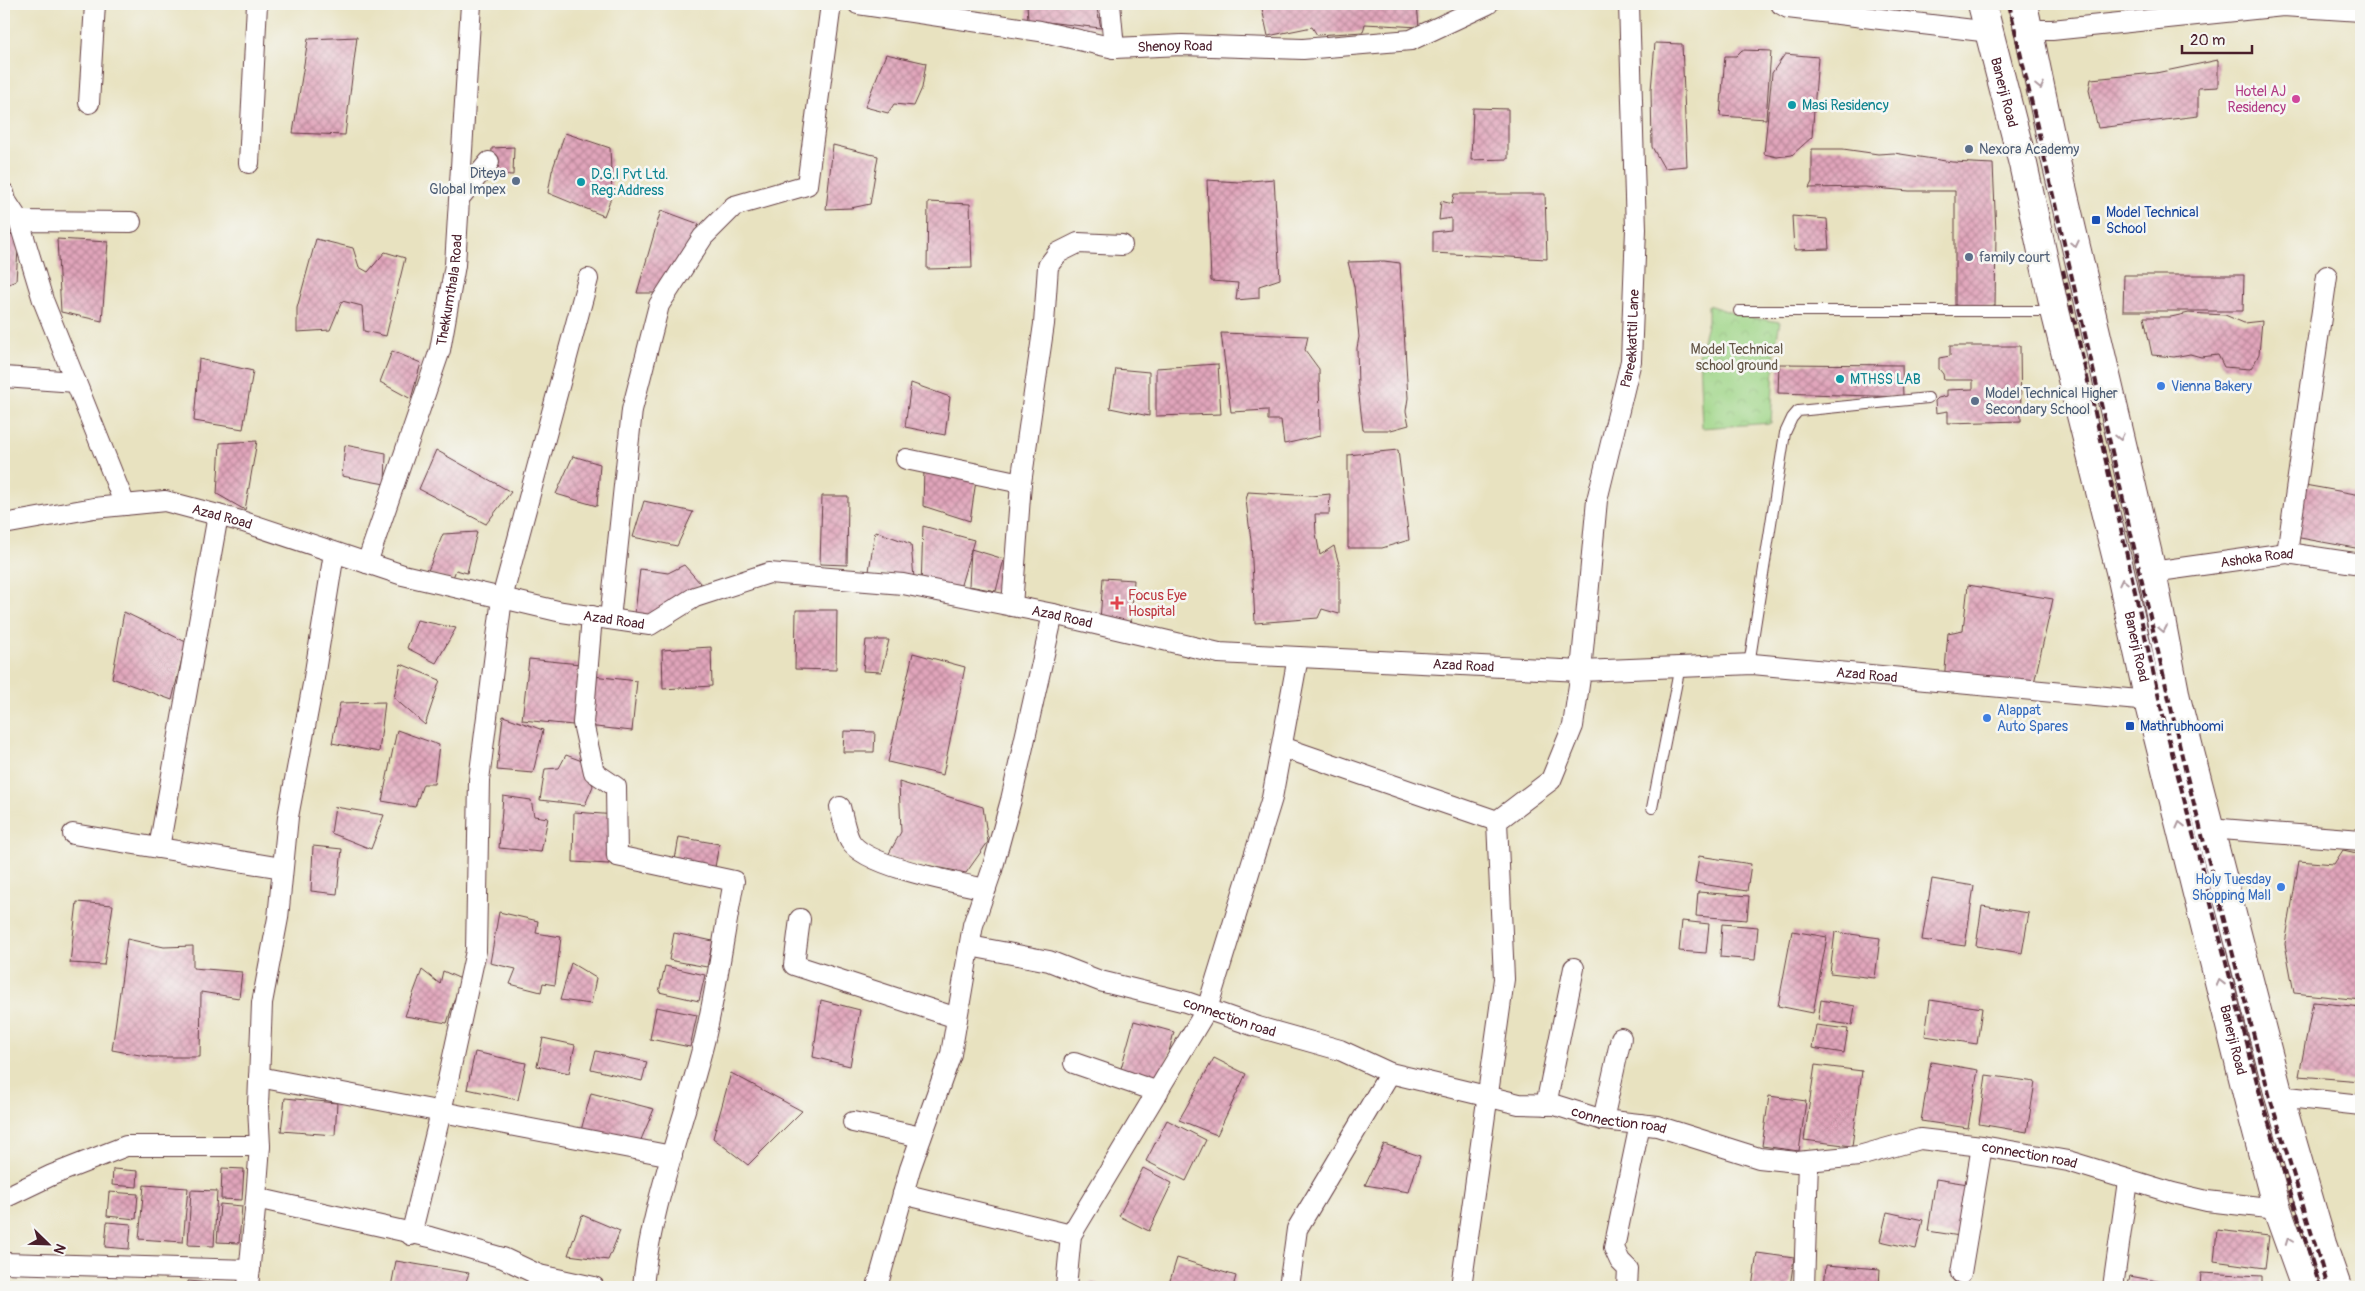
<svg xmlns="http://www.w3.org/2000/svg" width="2365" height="1291" font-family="Pangolin,sans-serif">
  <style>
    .park { fill: url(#park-crowns); stroke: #747a59 }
    .building { fill: url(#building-cross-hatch) }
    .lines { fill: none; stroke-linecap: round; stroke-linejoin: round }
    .lane-casing { stroke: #623c41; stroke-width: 12 }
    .street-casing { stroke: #623c41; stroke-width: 22 }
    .primary-casing { stroke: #623c41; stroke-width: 30 }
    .lane { stroke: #fff; stroke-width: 10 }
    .street { stroke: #fff; stroke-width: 20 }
    .primary { stroke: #fff; stroke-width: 28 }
    .rail { stroke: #4a1f2b; stroke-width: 4; stroke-dasharray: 8 4; stroke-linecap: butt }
    .oneway { stroke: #ae9aa0 }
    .hotel-dot { fill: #d1479c; stroke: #f6f6f2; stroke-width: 2 }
    .culture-dot { fill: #0f9aa8; stroke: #f6f6f2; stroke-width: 2 }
    .service-dot { fill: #5c6f8a; stroke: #f6f6f2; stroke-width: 2 }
    .transit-dot { fill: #1a4fb4; stroke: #f6f6f2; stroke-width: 2 }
    .shop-dot { fill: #3f7fe0; stroke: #f6f6f2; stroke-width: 2 }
    .health-dot { fill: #e0444e; stroke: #f6f6f2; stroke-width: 2 }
    .labels { text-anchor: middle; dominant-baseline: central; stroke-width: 5; stroke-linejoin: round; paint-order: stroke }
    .street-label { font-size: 14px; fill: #4a1f2b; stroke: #f6f6f2 }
    .hotel-label { font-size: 14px; fill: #b23c85; stroke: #f6f6f2; text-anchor: end }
    .culture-label { font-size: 14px; fill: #0d838f; stroke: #f6f6f2; text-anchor: start }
    .service-label { font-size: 14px; fill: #4e5e75; stroke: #f6f6f2; text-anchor: start }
    .transit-label { font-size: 14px; fill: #164399; stroke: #f6f6f2; text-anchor: start }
    .park-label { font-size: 14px; fill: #645647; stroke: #f6f6f2 }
    .shop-label { font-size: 14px; fill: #366cbe; stroke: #f6f6f2; text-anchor: start }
    .health-label { font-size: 14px; fill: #be3a42; stroke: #f6f6f2; text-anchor: start }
  </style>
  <defs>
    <pattern id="park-crowns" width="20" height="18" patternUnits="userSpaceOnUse" patternTransform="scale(1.25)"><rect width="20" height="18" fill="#9fd587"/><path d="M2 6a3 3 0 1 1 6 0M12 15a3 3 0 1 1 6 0" fill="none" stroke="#8ab675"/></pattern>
    <pattern id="building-cross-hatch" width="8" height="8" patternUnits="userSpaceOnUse" patternTransform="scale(1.25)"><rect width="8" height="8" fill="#e1a5bb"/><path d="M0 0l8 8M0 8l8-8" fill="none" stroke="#b88698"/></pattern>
  </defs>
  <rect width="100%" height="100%" fill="#f6f6f2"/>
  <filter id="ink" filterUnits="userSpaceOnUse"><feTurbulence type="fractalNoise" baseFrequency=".02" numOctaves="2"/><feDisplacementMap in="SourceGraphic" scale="10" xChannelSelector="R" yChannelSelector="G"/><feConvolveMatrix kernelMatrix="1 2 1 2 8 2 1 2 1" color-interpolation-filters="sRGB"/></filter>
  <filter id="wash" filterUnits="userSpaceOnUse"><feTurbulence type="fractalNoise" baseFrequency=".0096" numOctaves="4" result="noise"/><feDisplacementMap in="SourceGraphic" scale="20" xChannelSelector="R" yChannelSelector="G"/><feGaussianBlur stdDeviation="1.12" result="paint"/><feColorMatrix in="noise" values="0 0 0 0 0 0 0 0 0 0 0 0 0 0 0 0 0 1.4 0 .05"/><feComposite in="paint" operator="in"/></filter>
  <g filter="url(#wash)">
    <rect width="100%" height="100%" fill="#e8e2c0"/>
    <polygon class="park" points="1708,305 1742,316 1780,322 1775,349 1771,423 1702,428 1699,355 1708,321"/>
    <g id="blocks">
      <g class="building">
        <polygon points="1027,4 1096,4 1101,28 1028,20"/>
        <polygon points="1261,4 1417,4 1419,27 1365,24 1363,32 1317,35 1312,27 1268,36"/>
        <polygon points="357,37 345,135 293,133 308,39"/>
        <polygon points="1655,43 1682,44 1687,166 1664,168 1652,147 1651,90"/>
        <polygon points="1742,50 1771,51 1766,119 1720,116 1725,56 1736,56"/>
        <polygon points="886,54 926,63 922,88 914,106 894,104 888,113 865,107"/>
        <polygon points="1785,54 1818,57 1812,137 1792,155 1777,157 1764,154 1772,73"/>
        <polygon points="2218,60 2218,87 2198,88 2198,116 2098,128 2089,90 2091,79 2156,73"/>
        <polygon points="1473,108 1508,109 1508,159 1471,160"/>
        <polygon points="565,133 610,148 612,195 604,216 548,193 552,171"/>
        <polygon points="833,145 878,156 870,204 851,208 826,209"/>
        <polygon points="514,147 513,175 491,174 492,148"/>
        <polygon points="1812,149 1843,149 1878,154 1894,153 1952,162 1993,164 1996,233 1995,305 1977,308 1955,305 1955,191 1909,191 1865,187 1809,188 1812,182"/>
        <polygon points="1274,179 1280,279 1259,286 1259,298 1236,300 1238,283 1211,281 1207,180 1239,182"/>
        <polygon points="1454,194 1545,194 1547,259 1433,253 1433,232 1451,230 1451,218 1439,220 1441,201 1452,204"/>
        <polygon points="928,202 970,204 972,268 927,269"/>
        <polygon points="661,210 699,224 667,293 637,293"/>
        <polygon points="1792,216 1827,219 1829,249 1794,250"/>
        <polygon points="19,233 16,281 4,286 4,236"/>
        <polygon points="57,239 108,242 102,321 61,312"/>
        <polygon points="316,239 353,248 359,267 368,272 385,252 405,258 386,336 364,331 362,306 342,301 330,330 297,332 297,308"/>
        <polygon points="1384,261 1400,263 1408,398 1406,411 1409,425 1391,430 1363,430 1358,387 1357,348 1359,337 1354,286 1348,262"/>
        <polygon points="2124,275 2244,275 2243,311 2123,311"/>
        <polygon points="2189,313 2225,315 2244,323 2262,321 2259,354 2254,364 2250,369 2224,367 2218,355 2201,357 2190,354 2174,357 2152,355 2144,317 2171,317"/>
        <polygon points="1221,333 1308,336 1305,350 1319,369 1320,436 1284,444 1281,420 1268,420 1268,410 1231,412"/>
        <polygon points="1950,346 2020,346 2021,421 1948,423 1948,411 1936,413 1935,401 1938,398 1947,396 1947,390 1973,389 1973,380 1944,380 1943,374 1939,369 1939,358 1950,356"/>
        <polygon points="392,351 421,363 411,399 380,382"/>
        <polygon points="199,359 253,371 243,429 194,421"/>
        <polygon points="1218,364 1221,414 1156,416 1156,368"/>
        <polygon points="1779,364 1902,365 1903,397 1778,393"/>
        <polygon points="1116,369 1149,372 1149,416 1110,408"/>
        <polygon points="911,383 950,397 945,435 905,427"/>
        <polygon points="257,441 245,510 217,494 220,443"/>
        <polygon points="345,445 386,453 385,484 342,476"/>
        <polygon points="436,450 511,492 486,524 419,489"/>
        <polygon points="1398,450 1409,540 1382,548 1348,548 1348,455"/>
        <polygon points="573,456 600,464 597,506 556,494"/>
        <polygon points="924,469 977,474 970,521 923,506"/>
        <polygon points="2299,484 2361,495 2361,549 2289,536"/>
        <polygon points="1248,492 1311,496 1330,494 1329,514 1315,514 1316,534 1320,555 1334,546 1339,564 1339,614 1322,609 1318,618 1255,623 1251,541 1246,500"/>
        <polygon points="822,496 848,496 847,565 820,564"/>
        <polygon points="644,501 693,512 677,546 633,537"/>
        <polygon points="923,526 974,540 960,588 921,588"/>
        <polygon points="875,531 911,544 914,578 869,571"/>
        <polygon points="477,532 467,573 456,570 452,580 427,573 443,534"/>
        <polygon points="971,549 1004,559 996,591 969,586"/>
        <polygon points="684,565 701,584 680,599 634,622 640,569 668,573"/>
        <polygon points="1103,578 1134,580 1131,623 1100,621"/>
        <polygon points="1968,585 2053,599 2034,683 1944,682 1948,633 1963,630"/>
        <polygon points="796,610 837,610 836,670 795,669"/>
        <polygon points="124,612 186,642 172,700 112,678"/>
        <polygon points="417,620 456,628 436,663 407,648"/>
        <polygon points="866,640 889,640 881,672 863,671"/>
        <polygon points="711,647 712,686 663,689 662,650"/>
        <polygon points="913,653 965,667 943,775 888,762"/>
        <polygon points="529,659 580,664 573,725 522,720"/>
        <polygon points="401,664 440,680 425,725 394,698"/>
        <polygon points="593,676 637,681 632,731 587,726"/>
        <polygon points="385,702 379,752 332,743 340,703"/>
        <polygon points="503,716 543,730 533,773 497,770"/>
        <polygon points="397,730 439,745 434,784 423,784 415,807 382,801"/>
        <polygon points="844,731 875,732 874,752 843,752"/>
        <polygon points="566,755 582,761 593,786 585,805 540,800 545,769 559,768"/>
        <polygon points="899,782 983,807 988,842 966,873 887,857 901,832"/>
        <polygon points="503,796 531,800 534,816 548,818 541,852 499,848"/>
        <polygon points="335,807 384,815 371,849 331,833"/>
        <polygon points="574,812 617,815 609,864 573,862"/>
        <polygon points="679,837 719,844 714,873 674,865"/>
        <polygon points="313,846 342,849 337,894 311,891"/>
        <polygon points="2343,850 2361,854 2361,1000 2294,993 2285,944 2299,861 2334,864"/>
        <polygon points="1699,856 1751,864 1747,891 1695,883"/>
        <polygon points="1932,879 1974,886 1965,946 1922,940"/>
        <polygon points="1698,892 1749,896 1747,920 1696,916"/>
        <polygon points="77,902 113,905 104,965 70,963"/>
        <polygon points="1982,906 2029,913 2022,953 1976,946"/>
        <polygon points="499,912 538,921 536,933 561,937 555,985 543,983 541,992 510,984 516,969 490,963"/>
        <polygon points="1682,921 1709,924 1706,953 1679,951"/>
        <polygon points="1722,924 1758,927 1755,960 1720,957"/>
        <polygon points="1792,931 1827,937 1813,1013 1778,1006"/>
        <polygon points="1835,932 1880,938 1875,978 1830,973"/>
        <polygon points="674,933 713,941 707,967 669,960"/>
        <polygon points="127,939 164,947 193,946 193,968 242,972 239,998 201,992 200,1057 151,1057 112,1050"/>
        <polygon points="571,963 596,978 591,1004 560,1000"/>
        <polygon points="665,966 705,975 699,1001 659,992"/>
        <polygon points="422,970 440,984 443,971 461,979 447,1023 405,1016"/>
        <polygon points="821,1000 860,1010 850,1066 813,1057"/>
        <polygon points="1821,1000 1855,1006 1852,1025 1818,1020"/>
        <polygon points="1930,1000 1982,1008 1977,1044 1925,1036"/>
        <polygon points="2313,1002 2361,1007 2361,1081 2299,1076"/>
        <polygon points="656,1007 697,1015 690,1047 650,1039"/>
        <polygon points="1134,1021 1174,1032 1161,1083 1120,1072"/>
        <polygon points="1816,1025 1848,1029 1844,1053 1812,1048"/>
        <polygon points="543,1038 575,1045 569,1073 537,1066"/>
        <polygon points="596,1051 647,1062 642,1081 591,1069"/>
        <polygon points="475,1052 526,1063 518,1100 467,1089"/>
        <polygon points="1214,1058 1246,1074 1217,1135 1179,1120"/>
        <polygon points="1931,1062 1978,1070 1968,1128 1921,1121"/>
        <polygon points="1815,1065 1862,1071 1852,1146 1804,1140"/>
        <polygon points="731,1073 802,1111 748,1165 713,1138"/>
        <polygon points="1986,1075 2035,1082 2027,1132 1979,1124"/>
        <polygon points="591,1093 654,1109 640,1142 579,1138"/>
        <polygon points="1769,1096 1806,1101 1799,1151 1762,1146"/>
        <polygon points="285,1098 337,1103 335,1135 281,1131"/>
        <polygon points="1167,1120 1206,1140 1186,1181 1146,1161"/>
        <polygon points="1384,1144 1420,1156 1409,1192 1365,1185"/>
        <polygon points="222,1168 244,1169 242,1200 221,1199"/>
        <polygon points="1143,1168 1172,1183 1149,1231 1119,1216"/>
        <polygon points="113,1169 138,1171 137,1187 112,1185"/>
        <polygon points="1936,1179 1968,1184 1960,1236 1928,1231"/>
        <polygon points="144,1185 188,1188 183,1242 139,1239"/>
        <polygon points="191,1190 217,1191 214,1246 188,1245"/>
        <polygon points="109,1192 138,1194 136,1219 107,1216"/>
        <polygon points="220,1204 242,1206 239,1243 217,1242"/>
        <polygon points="1887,1212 1923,1220 1916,1249 1880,1241"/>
        <polygon points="582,1215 620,1231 608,1260 568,1255"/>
        <polygon points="107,1222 131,1224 129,1249 105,1247"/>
        <polygon points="2217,1230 2269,1236 2265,1268 2214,1261"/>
        <polygon points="1757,1253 1794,1258 1790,1287 1752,1287"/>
        <polygon points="1177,1258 1236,1276 1233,1287 1168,1287"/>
        <polygon points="396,1261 469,1273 464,1287 391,1287"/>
        <polygon points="1826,1265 1880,1269 1879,1287 1824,1287"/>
        <polygon points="2201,1273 2262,1276 2262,1287 2200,1287"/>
        <polygon points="2130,1276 2183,1286 2182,1287 2127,1287"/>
        <polygon points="188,1281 226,1284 225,1287 188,1287"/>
        <polygon points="1091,1281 1105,1287 1089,1287"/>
      </g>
    </g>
  </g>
  <g filter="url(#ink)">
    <use href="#blocks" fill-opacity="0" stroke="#623c41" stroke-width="1"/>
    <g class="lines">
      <g class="lane-casing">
        <g id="lane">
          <polyline points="1739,311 2054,311"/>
          <polyline points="1749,665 1785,433 1792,418 1798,411 1928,398"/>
          <polyline points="1652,808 1680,666"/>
        </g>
      </g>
      <g class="street-casing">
        <g id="street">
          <path id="s1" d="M858,4L1040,31L1114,48L1182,45L1303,49L1411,40L1488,4"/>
          <polyline points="1110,4 1114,48"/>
          <polyline points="1781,4 1788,8 1990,32"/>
          <polyline points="2028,27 2034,30 2052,30 2283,6 2361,11"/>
          <polyline points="89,103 95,4"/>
          <polyline points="249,163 257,4"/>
          <polyline points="4,193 6,201 19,221"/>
          <polyline points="461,196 489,162"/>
          <polyline points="4,377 76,382"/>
          <polyline points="906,459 1021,483"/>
          <polyline points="125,505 43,300 19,221 131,222"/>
          <path id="s2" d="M4,524L94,508L165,501L244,522L403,575L562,612L650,625L695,597L769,573L903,584L1053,614L1219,653L1581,671L1753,664L2149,701L2162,700"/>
          <polyline points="334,553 313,684 288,817 278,918 262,1003 258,1106 260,1146 256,1198 430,1237 503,1258 539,1275 537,1287"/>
          <polyline points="2287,553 2327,276"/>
          <path id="s3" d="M367,563L440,350L455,265L471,4"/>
          <path id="s4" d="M2152,572L2287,553L2361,564"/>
          <polyline points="1012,606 1021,483 1044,324 1048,266 1058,253 1078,243 1122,245"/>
          <path d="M592,616L583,723L594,772L616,787L617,856L734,881C724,933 717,986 705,1038C685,1121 651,1202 643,1287"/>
          <polyline points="610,619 632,410 659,305 703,237 734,206 807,185 831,4"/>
          <polyline points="1282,747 1497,821"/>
          <path d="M840,807C843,818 845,831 850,841C864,866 957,883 986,889"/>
          <polyline points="2209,828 2361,840"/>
          <polyline points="73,834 282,868"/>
          <polyline points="159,848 218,515"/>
          <polyline points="800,919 794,965 957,1018"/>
          <path id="s5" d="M970,946L1049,961L1100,981L1186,1002L1258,1027L1340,1050L1390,1073L1519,1104L1555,1105L1603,1120L1657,1126L1759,1158L1797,1162L1859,1156L1920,1139L1982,1146L2068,1161L2173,1193L2207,1201L2277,1209"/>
          <polyline points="1074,1063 1158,1092"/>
          <polyline points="259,1077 672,1156"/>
          <polyline points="2279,1096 2361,1105"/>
          <polyline points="1546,1105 1574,968"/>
          <polyline points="1603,1120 1621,1038"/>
          <polyline points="853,1122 921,1137"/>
          <polyline points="903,1194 1071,1235"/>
          <polyline points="4,1198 52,1175 126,1146 260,1146"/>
          <polyline points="411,1235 441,1112 476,951 479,780 502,598 588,279"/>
          <polyline points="4,1263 250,1270"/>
          <polyline points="1961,1273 1982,1146"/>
          <polyline points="539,1275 594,1287"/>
          <polyline points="248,1287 256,1198"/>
          <polyline points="877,1287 910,1169 951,1054 973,925 992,870 1011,800 1053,614"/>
          <polyline points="1066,1287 1071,1235 1207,1009 1272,798 1298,657"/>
          <polyline points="1289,1287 1297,1229 1390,1073"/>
          <path id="s6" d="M1461,1287L1504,979L1497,821L1551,780L1573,726L1581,671L1597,500L1631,361L1636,229L1629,4"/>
          <polyline points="1627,1287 1628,1269 1620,1261 1614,1248 1640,1124"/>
          <polyline points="1804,1287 1808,1161"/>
          <polyline points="2113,1287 2128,1181"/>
        </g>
      </g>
      <g class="primary-casing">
        <g id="primary">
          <path id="s7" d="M1982,4L2023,164L2055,311L2121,575L2149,701L2249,1102L2277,1209L2305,1287"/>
          <polyline points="2023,4 2054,153 2152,572 2176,698 2279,1096 2322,1244 2337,1287"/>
        </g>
      </g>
      <use href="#lane" class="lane"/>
      <use href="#street" class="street"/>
      <use href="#primary" class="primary"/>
      <g class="rail">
        <polyline points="2009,4 2186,773 2270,1098 2328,1287"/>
        <polyline points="2063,270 2165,725 2261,1098 2320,1287"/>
      </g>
    </g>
    <defs><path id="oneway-chevron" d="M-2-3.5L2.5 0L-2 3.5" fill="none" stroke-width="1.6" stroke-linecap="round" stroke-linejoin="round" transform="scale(1.25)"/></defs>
    <g class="oneway">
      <use href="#oneway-chevron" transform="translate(2040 86) rotate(78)"/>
      <use href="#oneway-chevron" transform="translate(2075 244) rotate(77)"/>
      <use href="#oneway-chevron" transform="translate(2120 437) rotate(77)"/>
      <use href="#oneway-chevron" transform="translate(2123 582) rotate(-103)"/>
      <use href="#oneway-chevron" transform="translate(2163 629) rotate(79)"/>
      <use href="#oneway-chevron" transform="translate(2180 825) rotate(-104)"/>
      <use href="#oneway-chevron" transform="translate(2220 983) rotate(-104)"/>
      <use href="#oneway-chevron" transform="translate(2289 1241) rotate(-111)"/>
    </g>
  </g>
  <circle class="hotel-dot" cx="2296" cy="99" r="5"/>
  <g class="culture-dot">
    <circle cx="1792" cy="105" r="5"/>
    <circle cx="581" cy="182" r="5"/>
    <circle cx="1840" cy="379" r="5"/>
  </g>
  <g class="service-dot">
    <circle cx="1969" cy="149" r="5"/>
    <circle cx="516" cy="181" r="5"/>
    <circle cx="1969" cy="257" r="5"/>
    <circle cx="1975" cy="401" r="5"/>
  </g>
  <g class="transit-dot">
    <rect x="2091" y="215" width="10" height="10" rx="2.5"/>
    <rect x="2125" y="721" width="10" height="10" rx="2.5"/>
  </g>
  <g class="shop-dot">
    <circle cx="2161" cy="386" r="5"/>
    <circle cx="1987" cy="718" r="5"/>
    <circle cx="2281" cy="887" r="5"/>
  </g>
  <path class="health-dot" d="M1114.5 595.5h5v5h5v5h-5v5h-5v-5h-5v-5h5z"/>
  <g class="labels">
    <g class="street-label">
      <text stroke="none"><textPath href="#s1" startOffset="321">Shenoy Road</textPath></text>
      <text stroke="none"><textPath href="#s7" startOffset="91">Banerji Road</textPath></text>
      <text stroke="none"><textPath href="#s3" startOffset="286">Thekkumthala Road</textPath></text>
      <text stroke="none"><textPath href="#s6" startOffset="988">Pareekkattil Lane</textPath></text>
      <text stroke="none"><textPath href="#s2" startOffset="222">Azad Road</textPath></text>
      <text stroke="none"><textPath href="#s4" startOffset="106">Ashoka Road</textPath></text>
      <text stroke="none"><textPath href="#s2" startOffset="1092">Azad Road</textPath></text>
      <text stroke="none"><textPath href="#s2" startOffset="628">Azad Road</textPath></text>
      <text stroke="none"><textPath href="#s7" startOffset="661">Banerji Road</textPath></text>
      <text stroke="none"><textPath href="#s2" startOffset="1498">Azad Road</textPath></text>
      <text stroke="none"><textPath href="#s2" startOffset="1902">Azad Road</textPath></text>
      <text stroke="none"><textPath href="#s5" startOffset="270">connection road</textPath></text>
      <text stroke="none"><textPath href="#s7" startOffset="1066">Banerji Road</textPath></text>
      <text stroke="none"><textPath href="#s5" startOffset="675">connection road</textPath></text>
      <text stroke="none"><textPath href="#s5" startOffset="1095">connection road</textPath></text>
    </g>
    <g class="hotel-label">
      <text x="2286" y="91">Hotel AJ<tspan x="2286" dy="16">Residency</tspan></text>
    </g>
    <g class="culture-label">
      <text x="1802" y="105">Masi Residency</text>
      <text x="591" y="174">D.G.I Pvt Ltd.<tspan x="591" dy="16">Reg:Address</tspan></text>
      <text x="1850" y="379">MTHSS LAB</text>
    </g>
    <g class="service-label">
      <text x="1979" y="149">Nexora Academy</text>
      <text x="506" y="173" text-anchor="end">Diteya<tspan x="506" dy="16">Global Impex</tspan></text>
      <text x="1979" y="257">family court</text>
      <text x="1985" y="393">Model Technical Higher<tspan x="1985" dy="16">Secondary School</tspan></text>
    </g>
    <g class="transit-label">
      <text x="2106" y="212">Model Technical<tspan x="2106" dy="16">School</tspan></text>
      <text x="2140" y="726">Mathrubhoomi</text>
    </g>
    <g class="park-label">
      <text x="1737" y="349">Model Technical<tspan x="1737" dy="16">school ground</tspan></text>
    </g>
    <g class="shop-label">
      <text x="2171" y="386">Vienna Bakery</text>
      <text x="1997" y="710">Alappat<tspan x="1997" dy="16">Auto Spares</tspan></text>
      <text x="2271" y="879" text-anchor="end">Holy Tuesday<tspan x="2271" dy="16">Shopping Mall</tspan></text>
    </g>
    <g class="health-label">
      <text x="1128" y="595">Focus Eye<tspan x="1128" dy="16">Hospital</tspan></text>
    </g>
  </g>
  <rect width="2365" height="1291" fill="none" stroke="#f6f6f2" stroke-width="20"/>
  <g transform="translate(48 1244) rotate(113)" stroke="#f6f6f2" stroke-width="4" paint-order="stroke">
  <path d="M0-4L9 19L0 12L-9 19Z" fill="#4a1f2b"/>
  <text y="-8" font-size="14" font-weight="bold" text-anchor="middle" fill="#4a1f2b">N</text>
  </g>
  <path d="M2182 45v8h70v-8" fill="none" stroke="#4a1f2b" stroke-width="2.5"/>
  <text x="2190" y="45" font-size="15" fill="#4a1f2b" stroke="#f6f6f2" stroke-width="4" paint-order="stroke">20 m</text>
</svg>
